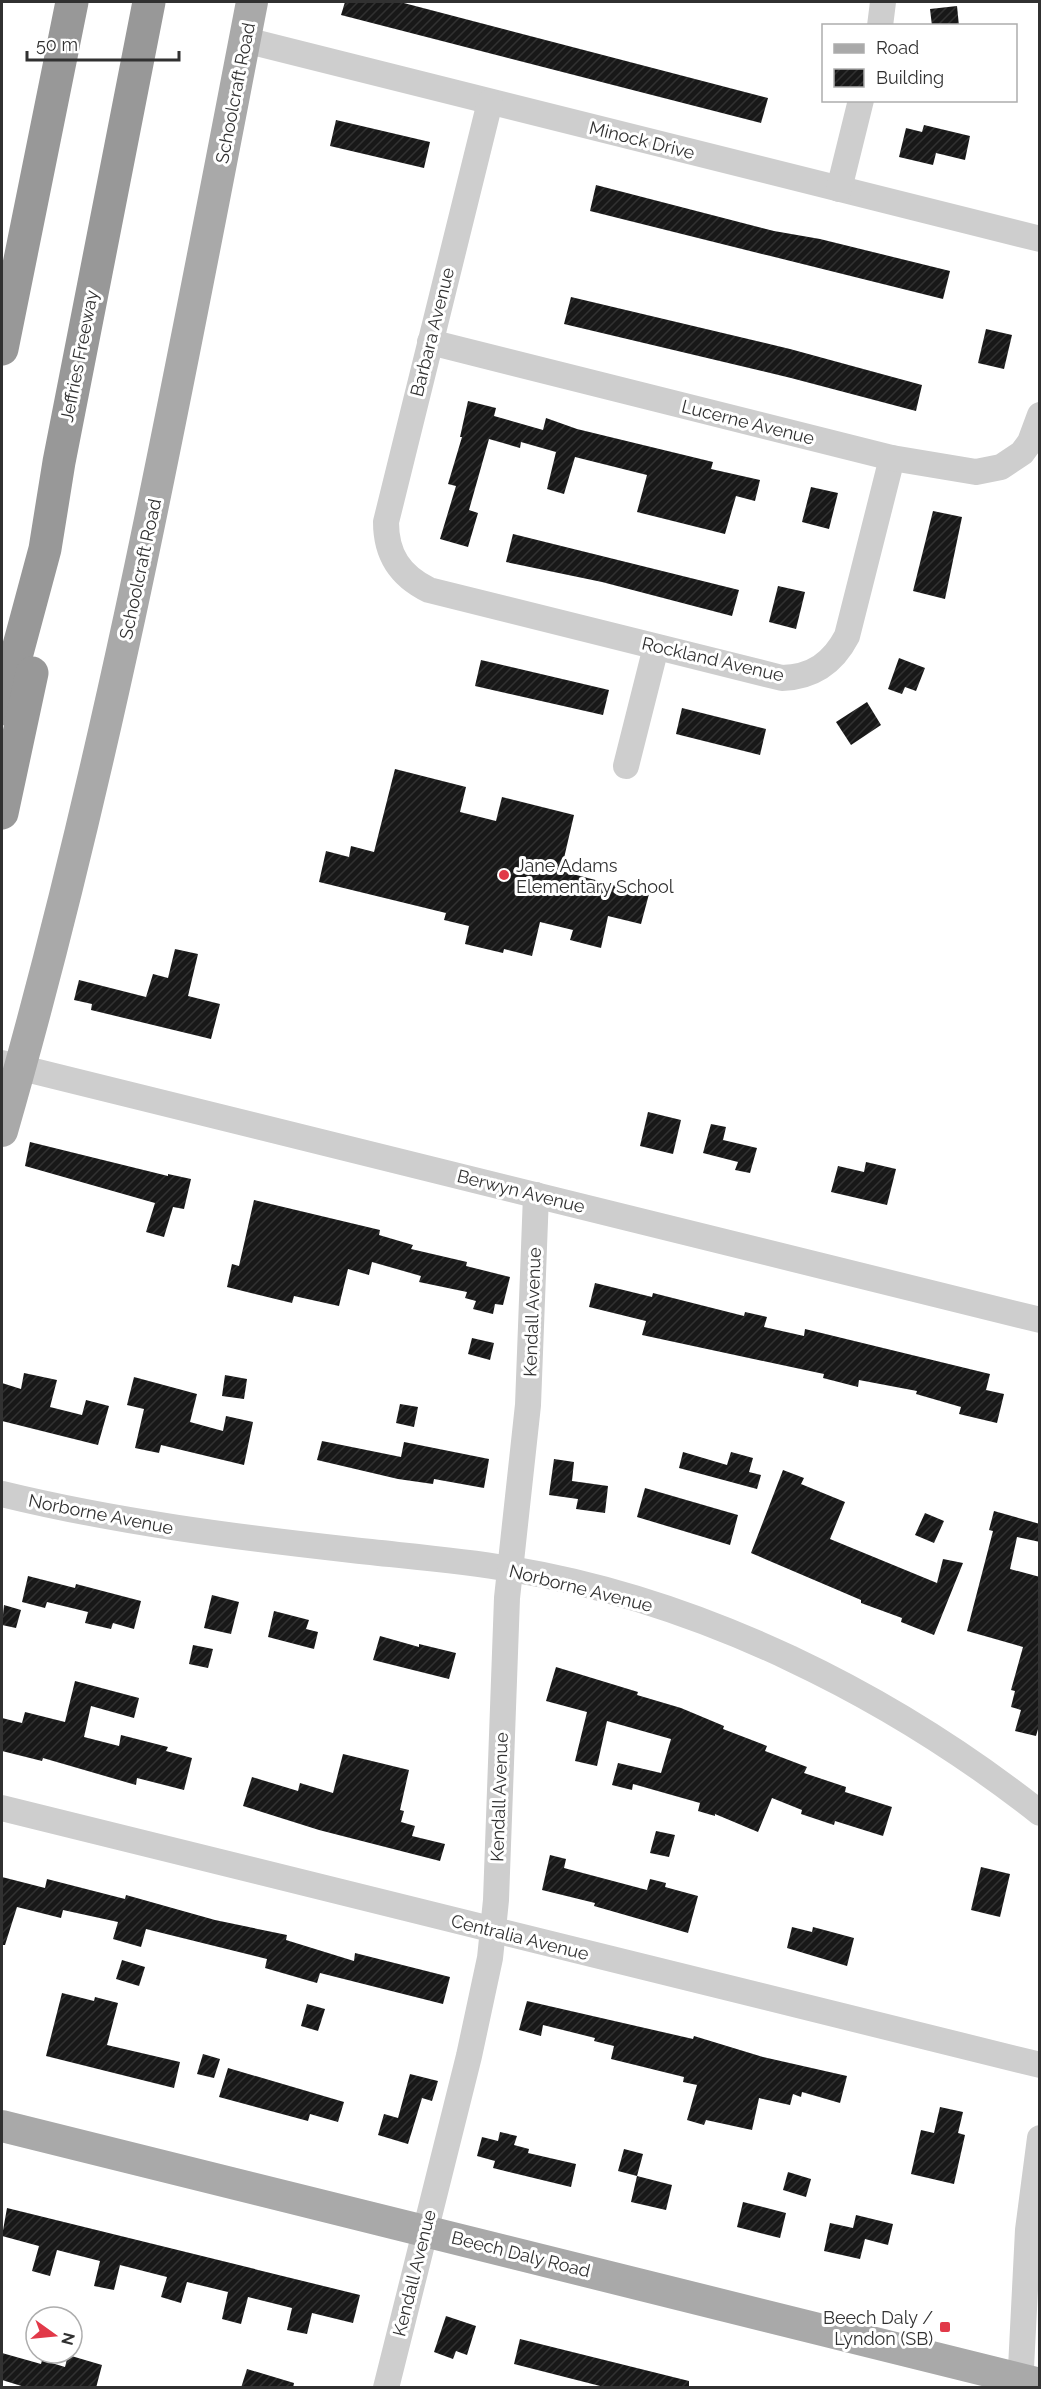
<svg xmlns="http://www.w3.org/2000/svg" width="1041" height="2389" font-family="Raleway,sans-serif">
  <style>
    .building { fill: url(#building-hatch) }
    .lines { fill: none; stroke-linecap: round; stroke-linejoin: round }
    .minor { stroke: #cecece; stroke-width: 26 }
    .major { stroke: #a9a9a9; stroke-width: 32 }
    .highway { stroke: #989898; stroke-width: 33 }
    .poi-dot { fill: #e13949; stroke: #fff; stroke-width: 2 }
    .labels { text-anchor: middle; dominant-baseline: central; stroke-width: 6; stroke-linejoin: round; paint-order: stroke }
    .street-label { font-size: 18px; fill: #313131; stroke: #fff }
    .poi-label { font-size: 18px; fill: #313131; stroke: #fff; text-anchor: start }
  </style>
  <defs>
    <pattern id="building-hatch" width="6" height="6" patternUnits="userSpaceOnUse" patternTransform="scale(1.5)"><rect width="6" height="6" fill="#181818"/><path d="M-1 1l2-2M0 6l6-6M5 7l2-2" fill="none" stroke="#313131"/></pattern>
  </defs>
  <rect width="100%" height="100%" fill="#fff"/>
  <g class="building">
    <polygon points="345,2 400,2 768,98 761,123 341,15"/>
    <polygon points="957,6 959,26 932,26 930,9"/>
    <polygon points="336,120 430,142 424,168 330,146"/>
    <polygon points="924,125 970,136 965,160 936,153 933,165 899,157 906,128 922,132"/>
    <polygon points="596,185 774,231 820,239 950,271 943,299 590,211"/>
    <polygon points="571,297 790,349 922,385 916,411 791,378 564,324"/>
    <polygon points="986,329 1012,335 1004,369 978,363"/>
    <polygon points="468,401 496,408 494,416 543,430 546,418 577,429 713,462 711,469 760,480 755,501 736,496 725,534 637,512 647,475 575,457 564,494 547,489 556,452 521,442 520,448 489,439 469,510 478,513 468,547 440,539 456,486 448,484 462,437 460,437"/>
    <polygon points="811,487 838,493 829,529 802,522"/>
    <polygon points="933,511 962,517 945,599 913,591"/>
    <polygon points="513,534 739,590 732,616 602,582 506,562"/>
    <polygon points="778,586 805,592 796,629 769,622"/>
    <polygon points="899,658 925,668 916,691 905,687 902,694 888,689"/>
    <polygon points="481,660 609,690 603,715 475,686"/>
    <polygon points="867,702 881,725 851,745 836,722"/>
    <polygon points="682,708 766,729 760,755 676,734"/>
    <polygon points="395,769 466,787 460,812 496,821 502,797 574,815 561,871 649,894 641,924 608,916 601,948 570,940 573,930 540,922 532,956 504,949 503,953 465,944 469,926 444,920 446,913 319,882 326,851 349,857 351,846 374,852"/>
    <polygon points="175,949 198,954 188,996 220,1004 211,1039 91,1010 92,1004 74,1000 79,980 146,997 153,974 168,978"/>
    <polygon points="648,1112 681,1120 673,1154 640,1146"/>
    <polygon points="711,1124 726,1127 723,1140 757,1148 750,1173 735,1170 738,1162 703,1153"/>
    <polygon points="30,1142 168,1176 168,1174 191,1179 184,1209 173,1207 164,1237 146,1232 155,1203 25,1166"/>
    <polygon points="866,1162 896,1169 887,1205 831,1192 838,1166 864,1172"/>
    <polygon points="254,1200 380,1230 379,1235 413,1245 411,1249 467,1262 466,1266 510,1277 503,1305 495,1304 493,1314 473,1309 476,1301 465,1298 467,1292 419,1282 421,1276 372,1262 369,1275 348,1269 339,1306 294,1296 292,1303 227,1287 232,1264 239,1266"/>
    <polygon points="595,1283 652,1297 653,1293 744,1316 745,1312 767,1317 764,1327 804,1336 805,1329 990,1374 986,1390 1004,1394 997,1423 959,1414 961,1407 916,1394 917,1391 859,1380 858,1387 823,1378 824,1374 642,1335 646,1321 589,1307"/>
    <polygon points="472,1338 494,1343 490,1360 468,1354"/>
    <polygon points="24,1373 57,1380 50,1407 82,1415 86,1400 109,1406 98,1445 2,1421 2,1383 21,1389"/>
    <polygon points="225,1375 247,1379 244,1399 222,1396"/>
    <polygon points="134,1377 197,1394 190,1422 223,1431 226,1416 253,1422 244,1465 161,1445 159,1453 135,1448 144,1409 127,1405"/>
    <polygon points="400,1404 418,1407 414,1427 396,1423"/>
    <polygon points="322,1441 401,1457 404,1442 489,1459 484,1488 434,1479 433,1484 398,1479 317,1460"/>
    <polygon points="683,1452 727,1465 731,1452 753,1458 749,1472 761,1475 757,1489 679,1468"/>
    <polygon points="554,1459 574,1462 572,1481 608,1486 605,1513 576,1509 578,1499 549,1495"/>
    <polygon points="783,1470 804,1478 801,1484 845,1502 830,1539 937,1583 943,1559 963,1563 934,1635 901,1622 902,1618 861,1603 861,1600 751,1553"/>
    <polygon points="645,1488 738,1515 730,1545 637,1517"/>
    <polygon points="994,1511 1040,1524 1040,1542 1017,1537 1010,1569 1040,1577 1040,1722 1036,1736 1015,1731 1021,1710 1011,1707 1015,1691 1011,1690 1023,1647 967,1631 993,1531 989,1530"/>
    <polygon points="925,1513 944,1521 934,1543 915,1535"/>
    <polygon points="28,1576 75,1588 76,1584 141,1601 134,1629 113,1623 111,1629 85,1623 88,1612 47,1602 45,1608 22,1602"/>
    <polygon points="212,1595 239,1602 231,1634 204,1628"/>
    <polygon points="4,1605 21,1610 16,1628 2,1625"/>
    <polygon points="274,1611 309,1620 306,1629 318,1632 314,1649 268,1637"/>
    <polygon points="380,1636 419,1647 419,1644 456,1653 449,1679 373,1660"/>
    <polygon points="193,1645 213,1649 208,1668 189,1664"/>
    <polygon points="556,1667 638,1692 637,1695 681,1708 724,1726 723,1729 767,1746 765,1751 807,1767 804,1773 846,1787 845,1792 892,1807 883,1836 835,1821 834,1825 801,1814 802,1810 772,1798 758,1832 715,1814 715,1816 698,1811 700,1803 633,1784 632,1790 612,1785 618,1763 661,1773 671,1739 607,1721 597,1766 575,1761 587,1712 546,1701"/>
    <polygon points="75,1681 139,1698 134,1718 91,1706 84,1737 119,1746 121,1735 168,1747 166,1751 192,1758 184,1790 137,1778 136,1785 43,1758 42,1761 2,1751 2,1718 22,1723 25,1712 65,1722"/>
    <polygon points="343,1754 409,1770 400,1810 404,1811 401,1822 415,1826 412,1836 445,1844 440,1861 319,1830 243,1806 252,1777 298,1791 300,1783 333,1793"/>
    <polygon points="656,1831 675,1835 669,1857 650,1853"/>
    <polygon points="550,1855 566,1859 564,1868 647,1890 650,1879 666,1883 665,1887 698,1896 688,1933 594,1906 595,1903 542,1890"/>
    <polygon points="981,1867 1010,1874 1000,1917 971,1910"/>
    <polygon points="2,1877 45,1888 47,1879 125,1899 126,1895 215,1920 287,1935 286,1940 354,1961 355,1953 450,1977 443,2004 320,1973 317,1983 265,1968 267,1959 146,1929 141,1947 113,1939 118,1922 63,1910 61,1918 17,1907 5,1945 2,1945"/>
    <polygon points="792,1927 812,1932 813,1927 854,1938 847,1966 787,1948"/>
    <polygon points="122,1960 145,1967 139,1986 116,1979"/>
    <polygon points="62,1993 94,2001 95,1997 118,2003 107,2045 180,2062 174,2088 46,2056"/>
    <polygon points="527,2001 693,2039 694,2036 763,2057 847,2076 840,2103 802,2092 801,2097 793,2094 790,2105 759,2098 752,2130 706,2120 704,2125 687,2120 697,2085 683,2082 684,2077 611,2059 614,2046 594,2041 595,2038 543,2025 541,2036 519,2030"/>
    <polygon points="307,2004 325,2009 318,2031 301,2026"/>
    <polygon points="203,2054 220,2059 214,2078 197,2074"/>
    <polygon points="228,2068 344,2102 338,2122 310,2114 308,2121 219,2097"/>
    <polygon points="410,2074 438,2081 432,2101 422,2098 408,2144 378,2135 384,2114 398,2118"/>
    <polygon points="940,2107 963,2112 958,2133 965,2135 954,2184 911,2174 921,2130 934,2133"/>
    <polygon points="500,2132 517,2136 514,2145 529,2149 528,2153 576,2164 571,2187 493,2168 495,2161 477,2156 482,2137 498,2141"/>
    <polygon points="624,2149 643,2154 637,2176 618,2171"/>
    <polygon points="788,2172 811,2179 806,2197 783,2190"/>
    <polygon points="637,2176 672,2185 666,2210 631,2202"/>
    <polygon points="743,2202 786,2213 780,2238 737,2227"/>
    <polygon points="7,2208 360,2295 353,2323 312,2313 307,2334 287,2330 292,2308 248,2297 241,2324 222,2319 228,2292 187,2282 181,2303 161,2297 167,2277 120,2265 114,2290 94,2286 100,2261 57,2250 50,2276 32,2271 39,2246 2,2236"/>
    <polygon points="856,2215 893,2224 888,2245 865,2239 860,2259 824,2251 830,2223 853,2228"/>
    <polygon points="446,2316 476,2326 467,2355 456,2351 453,2359 434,2352"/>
    <polygon points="520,2339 689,2381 689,2388 608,2388 514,2364"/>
    <polygon points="2,2353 41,2364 42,2360 65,2367 68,2355 102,2365 96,2388 28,2388 2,2380"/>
    <polygon points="247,2369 294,2383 293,2388 241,2388"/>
  </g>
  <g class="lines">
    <g class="minor">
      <polyline points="880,26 883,2"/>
      <polyline points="245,40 1040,239"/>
      <path d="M490,102L386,522C386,555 400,576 429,590L782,678C813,677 833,663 847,636L892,458"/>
      <polyline points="839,189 861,100"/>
      <polyline points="430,342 892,458 976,472 1001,467 1022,453 1030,442 1040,415"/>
      <polyline points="626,766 656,647"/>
      <polyline points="2,1063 1040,1320"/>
      <path d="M2,1494C117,1522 234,1537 352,1550C405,1556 459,1560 511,1569C702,1601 889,1694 1040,1813"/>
      <polyline points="2,1808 1040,2065"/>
      <polyline points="386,2388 469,2056 490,1958 496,1900 507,1598 528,1405 536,1195"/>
      <polyline points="1020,2388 1028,2230 1040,2138"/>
    </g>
    <g class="major">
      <path d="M2,1131C109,760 179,380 252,2"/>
      <polyline points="2,2126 1040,2384"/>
    </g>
    <g class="highway">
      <polyline points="2,349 72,2"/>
      <polyline points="2,709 45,549 59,462 149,2"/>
      <polyline points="2,813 32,673"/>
    </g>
  </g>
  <g class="poi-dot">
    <circle cx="504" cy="875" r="6"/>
    <rect x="939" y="2321" width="12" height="12" rx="3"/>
  </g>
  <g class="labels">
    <g class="street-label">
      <text transform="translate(235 93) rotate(-79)">Schoolcraft Road</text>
      <text transform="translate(642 140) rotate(14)">Minock Drive</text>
      <text transform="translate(432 332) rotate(-76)">Barbara Avenue</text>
      <text transform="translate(79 356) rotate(-79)">Jeffries Freeway</text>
      <text transform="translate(748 422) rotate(14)">Lucerne Avenue</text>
      <text transform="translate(140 569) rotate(-78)">Schoolcraft Road</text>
      <text transform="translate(713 659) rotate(13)">Rockland Avenue</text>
      <text transform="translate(521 1191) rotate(14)">Berwyn Avenue</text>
      <text transform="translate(532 1312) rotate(-88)">Kendall Avenue</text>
      <text transform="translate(101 1514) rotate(11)">Norborne Avenue</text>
      <text transform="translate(581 1588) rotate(14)">Norborne Avenue</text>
      <text transform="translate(499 1797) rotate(-88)">Kendall Avenue</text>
      <text transform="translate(520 1937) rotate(14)">Centralia Avenue</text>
      <text transform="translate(521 2254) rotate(14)">Beech Daly Road</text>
      <text transform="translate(414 2273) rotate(-76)">Kendall Avenue</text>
    </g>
    <g class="poi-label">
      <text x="516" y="865">Jane Adams<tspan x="516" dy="21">Elementary School</tspan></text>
      <text x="933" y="2317" text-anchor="end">Beech Daly /<tspan x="933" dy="21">Lyndon (SB)</tspan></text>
    </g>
  </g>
  <rect width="1041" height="2389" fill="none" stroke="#313131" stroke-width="6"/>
  <rect x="822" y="24" width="195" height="78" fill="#ffffff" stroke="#adadad" stroke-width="1.5"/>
  <rect x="834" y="44" width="30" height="9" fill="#a9a9a9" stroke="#adadad" stroke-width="1.5"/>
  <text x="876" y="54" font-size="18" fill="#313131">Road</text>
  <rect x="834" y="69" width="30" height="18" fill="url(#building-hatch)" stroke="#adadad" stroke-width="1.5"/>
  <text x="876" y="84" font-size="18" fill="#313131">Building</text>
  <g transform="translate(54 2335) rotate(105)"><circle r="28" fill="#ffffff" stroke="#adadad" stroke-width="1.5"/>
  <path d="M0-4.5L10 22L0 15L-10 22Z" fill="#e13949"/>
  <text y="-9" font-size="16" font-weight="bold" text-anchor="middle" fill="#313131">N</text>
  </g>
  <path d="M27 51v9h152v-9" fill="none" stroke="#313131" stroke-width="3"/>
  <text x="36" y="51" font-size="18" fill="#313131" stroke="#ffffff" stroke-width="4.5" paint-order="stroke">50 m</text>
</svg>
